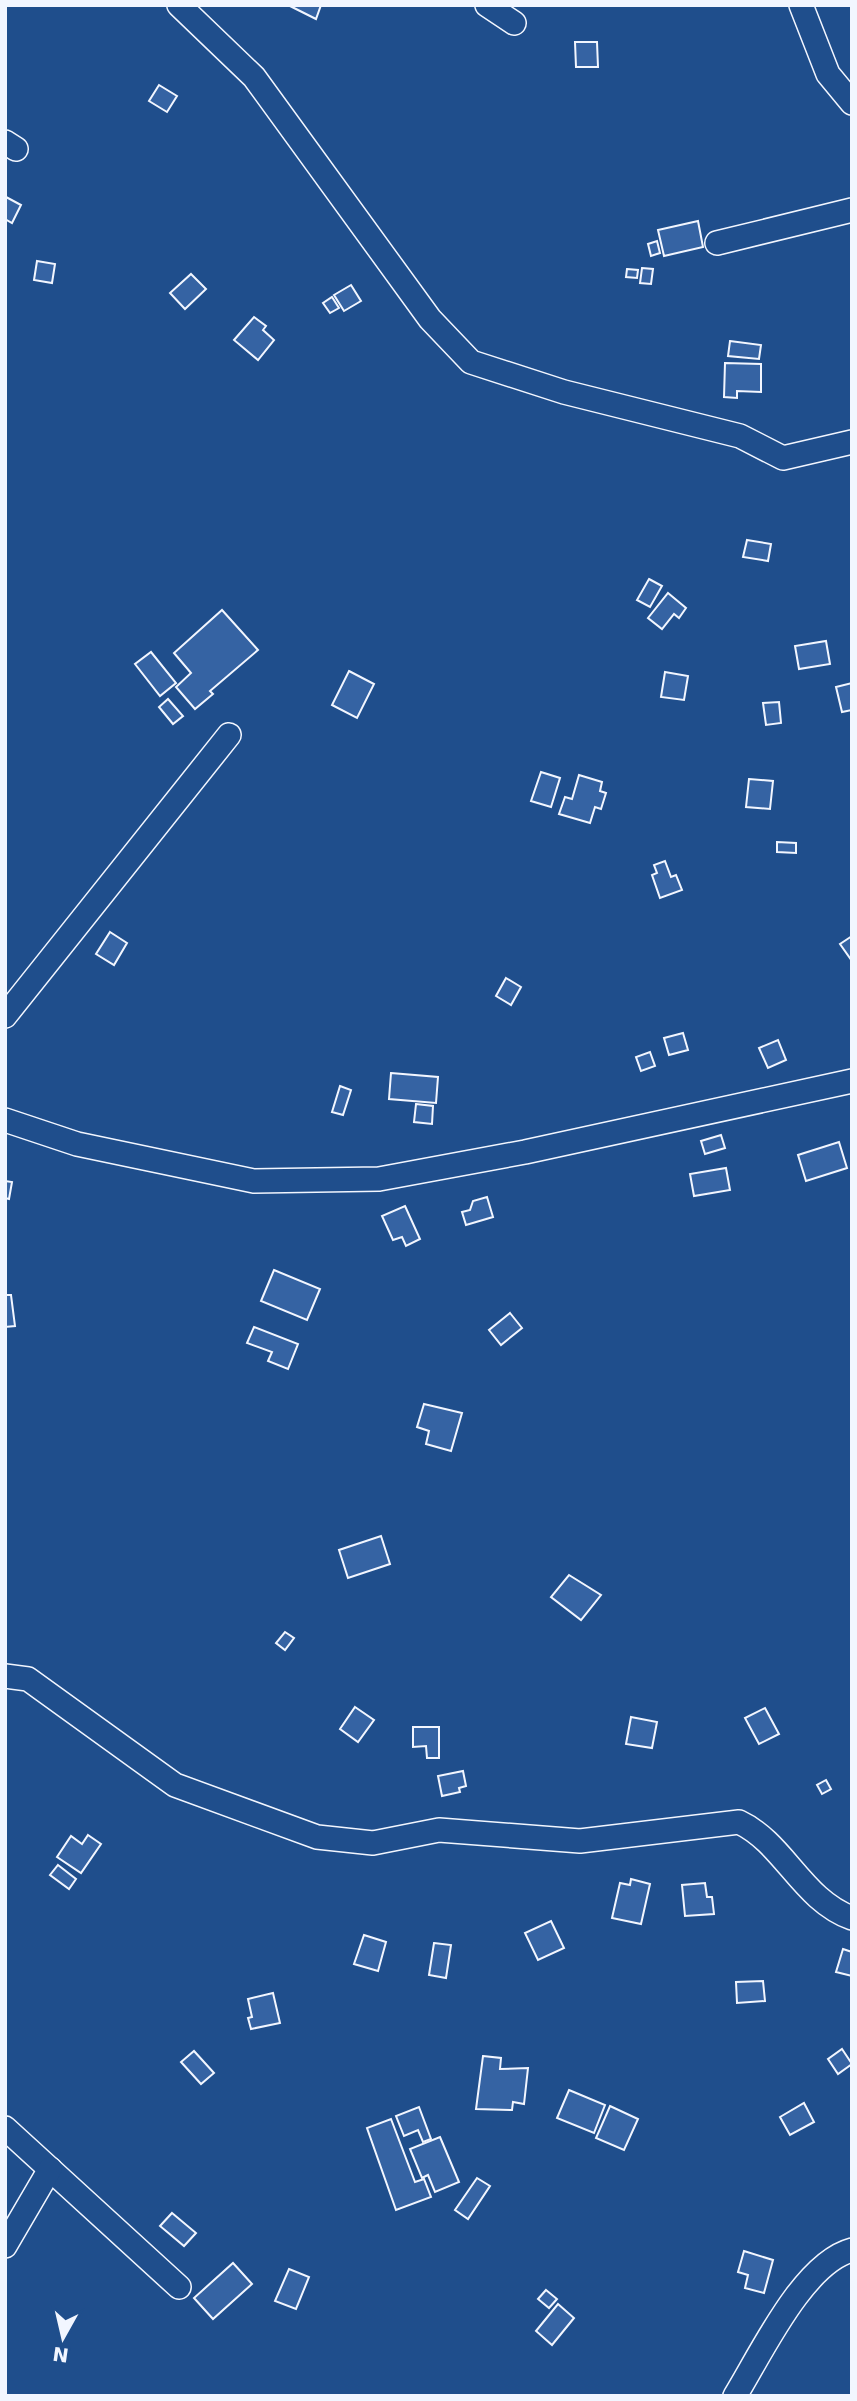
<svg xmlns="http://www.w3.org/2000/svg" width="857" height="2401" font-family="'DejaVu Sans',sans-serif">
  <style>
    .building { fill: #3563a3; stroke: #f2f6ff; stroke-width: 2 }
    .lines { fill: none; stroke-linecap: round; stroke-linejoin: round }
    .minor-casing { stroke: #f2f6ff; stroke-width: 26 }
    .minor { stroke: #1f4e8c; stroke-width: 23 }
  </style>
  <rect width="100%" height="100%" fill="#1f4e8c"/>
  <g class="building">
    <polygon points="288,5 321,5 316,19"/>
    <polygon points="575,42 597,42 598,67 576,67"/>
    <polygon points="159,85 177,96 167,112 149,101"/>
    <polygon points="6,197 21,205 12,223 5,219"/>
    <polygon points="698,221 703,247 664,256 658,230"/>
    <polygon points="657,241 660,253 651,256 648,244"/>
    <polygon points="37,261 55,264 52,283 34,280"/>
    <polygon points="642,268 653,269 651,284 640,283"/>
    <polygon points="627,269 638,270 637,278 626,277"/>
    <polygon points="191,274 206,289 185,309 170,293"/>
    <polygon points="351,285 361,301 344,311 334,295"/>
    <polygon points="332,297 339,308 330,313 323,303"/>
    <polygon points="254,317 266,326 263,330 274,340 258,360 234,340"/>
    <polygon points="730,341 761,345 759,359 728,356"/>
    <polygon points="725,363 761,364 761,392 737,391 737,398 724,397"/>
    <polygon points="747,540 771,544 768,561 743,557"/>
    <polygon points="649,579 662,586 650,607 637,600"/>
    <polygon points="668,593 686,608 679,618 674,614 662,629 648,618"/>
    <polygon points="222,610 258,650 210,691 213,694 195,709 176,687 191,673 174,653"/>
    <polygon points="826,641 830,664 799,669 795,646"/>
    <polygon points="151,652 176,683 160,696 135,664"/>
    <polygon points="349,671 374,684 357,718 332,705"/>
    <polygon points="665,672 688,676 684,700 661,697"/>
    <polygon points="852,683 852,710 842,712 836,687"/>
    <polygon points="168,699 183,716 173,724 159,707"/>
    <polygon points="779,702 781,723 766,725 763,703"/>
    <polygon points="541,772 560,778 551,807 531,801"/>
    <polygon points="579,775 602,782 600,791 606,793 601,809 595,807 590,823 559,814 565,797 572,799"/>
    <polygon points="749,779 773,781 770,809 746,807"/>
    <polygon points="777,842 796,843 796,853 777,852"/>
    <polygon points="665,861 671,877 676,875 682,890 660,898 652,875 657,873 654,865"/>
    <polygon points="110,932 127,943 114,965 96,954"/>
    <polygon points="852,936 852,961 840,944"/>
    <polygon points="506,978 521,987 511,1005 496,996"/>
    <polygon points="683,1033 688,1050 669,1055 664,1038"/>
    <polygon points="778,1040 786,1060 768,1068 759,1048"/>
    <polygon points="650,1052 655,1066 641,1071 636,1057"/>
    <polygon points="391,1073 438,1077 436,1103 389,1099"/>
    <polygon points="340,1086 351,1090 343,1115 332,1112"/>
    <polygon points="416,1104 433,1106 432,1124 414,1122"/>
    <polygon points="721,1135 725,1148 705,1154 701,1141"/>
    <polygon points="839,1142 847,1168 806,1181 798,1155"/>
    <polygon points="726,1168 730,1190 694,1196 690,1174"/>
    <polygon points="5,1181 12,1182 9,1199 5,1198"/>
    <polygon points="487,1197 493,1217 466,1225 462,1212 470,1210 473,1201"/>
    <polygon points="405,1206 420,1239 406,1246 402,1237 393,1240 382,1216"/>
    <polygon points="274,1270 320,1289 307,1320 261,1301"/>
    <polygon points="5,1295 11,1295 15,1326 5,1327"/>
    <polygon points="510,1313 522,1328 501,1345 489,1330"/>
    <polygon points="254,1327 298,1344 288,1369 268,1361 272,1352 247,1343"/>
    <polygon points="424,1404 462,1413 451,1451 426,1444 429,1431 417,1427"/>
    <polygon points="381,1536 390,1564 348,1578 339,1550"/>
    <polygon points="569,1575 601,1595 581,1620 551,1597"/>
    <polygon points="285,1632 294,1638 285,1650 276,1643"/>
    <polygon points="355,1707 374,1720 358,1742 340,1729"/>
    <polygon points="765,1708 779,1734 759,1744 745,1718"/>
    <polygon points="631,1717 657,1722 652,1748 626,1744"/>
    <polygon points="413,1727 439,1727 439,1758 427,1758 426,1746 413,1747"/>
    <polygon points="463,1771 466,1786 459,1788 460,1792 442,1796 438,1776"/>
    <polygon points="826,1780 831,1789 822,1794 817,1785"/>
    <polygon points="88,1835 101,1844 81,1873 57,1857 71,1836 82,1844"/>
    <polygon points="58,1865 76,1879 69,1889 50,1875"/>
    <polygon points="631,1879 650,1884 641,1924 612,1918 620,1883 630,1885"/>
    <polygon points="705,1883 707,1897 712,1897 714,1914 685,1916 682,1885"/>
    <polygon points="551,1921 564,1948 538,1960 525,1933"/>
    <polygon points="364,1935 386,1942 378,1971 354,1964"/>
    <polygon points="434,1943 451,1945 446,1978 429,1975"/>
    <polygon points="843,1949 852,1952 852,1976 836,1972"/>
    <polygon points="763,1981 765,2001 737,2003 736,1982"/>
    <polygon points="273,1993 280,2023 251,2029 248,2018 252,2017 248,1999"/>
    <polygon points="842,2049 852,2064 838,2074 828,2059"/>
    <polygon points="194,2051 214,2073 201,2084 181,2062"/>
    <polygon points="483,2056 501,2058 500,2069 528,2068 524,2104 513,2102 512,2110 476,2109"/>
    <polygon points="569,2090 605,2105 594,2133 557,2118"/>
    <polygon points="804,2103 814,2122 790,2135 780,2117"/>
    <polygon points="610,2106 638,2119 624,2150 596,2138"/>
    <polygon points="419,2107 431,2139 423,2142 418,2130 404,2136 396,2116"/>
    <polygon points="391,2119 415,2182 424,2179 431,2197 396,2210 367,2128"/>
    <polygon points="440,2137 459,2182 435,2192 428,2175 422,2178 410,2149"/>
    <polygon points="477,2178 490,2186 468,2219 455,2210"/>
    <polygon points="172,2213 196,2233 184,2246 160,2226"/>
    <polygon points="744,2251 773,2260 764,2293 745,2288 748,2275 738,2272"/>
    <polygon points="233,2263 252,2284 213,2319 194,2298"/>
    <polygon points="289,2269 309,2277 296,2309 275,2301"/>
    <polygon points="546,2290 557,2299 549,2308 538,2299"/>
    <polygon points="558,2304 574,2318 552,2345 536,2331"/>
  </g>
  <g class="lines">
    <g class="minor-casing">
      <g id="minor">
        <polyline points="179,5 254,77 430,319 471,362 564,392 740,436 783,458 852,442"/>
        <polyline points="487,5 514,23"/>
        <polyline points="801,5 828,74 852,103"/>
        <polyline points="5,142 16,149"/>
        <polyline points="717,243 852,210"/>
        <polyline points="5,1016 229,735"/>
        <polyline points="5,1120 77,1144 254,1181 379,1179 525,1152 852,1081"/>
        <path d="M5,1676L28,1679L175,1785L317,1837L373,1843L439,1830L580,1841L739,1822C784,1843 802,1900 852,1918"/>
        <polyline points="5,2128 179,2287"/>
        <polyline points="5,2246 50,2169"/>
        <path d="M735,2396C761,2354 803,2263 852,2250"/>
      </g>
    </g>
    <use href="#minor" class="minor"/>
  </g>
  <rect width="857" height="2401" fill="none" stroke="#f2f6ff" stroke-width="14"/>
  <g transform="translate(63 2338) rotate(188)" stroke="#1f4e8c" stroke-width="5" paint-order="stroke">
  <path d="M0-5L12 26L0 18L-12 26Z" fill="#f2f6ff"/>
  <text y="-10" font-size="19" font-weight="bold" text-anchor="middle" fill="#f2f6ff">N</text>
  </g>
</svg>
